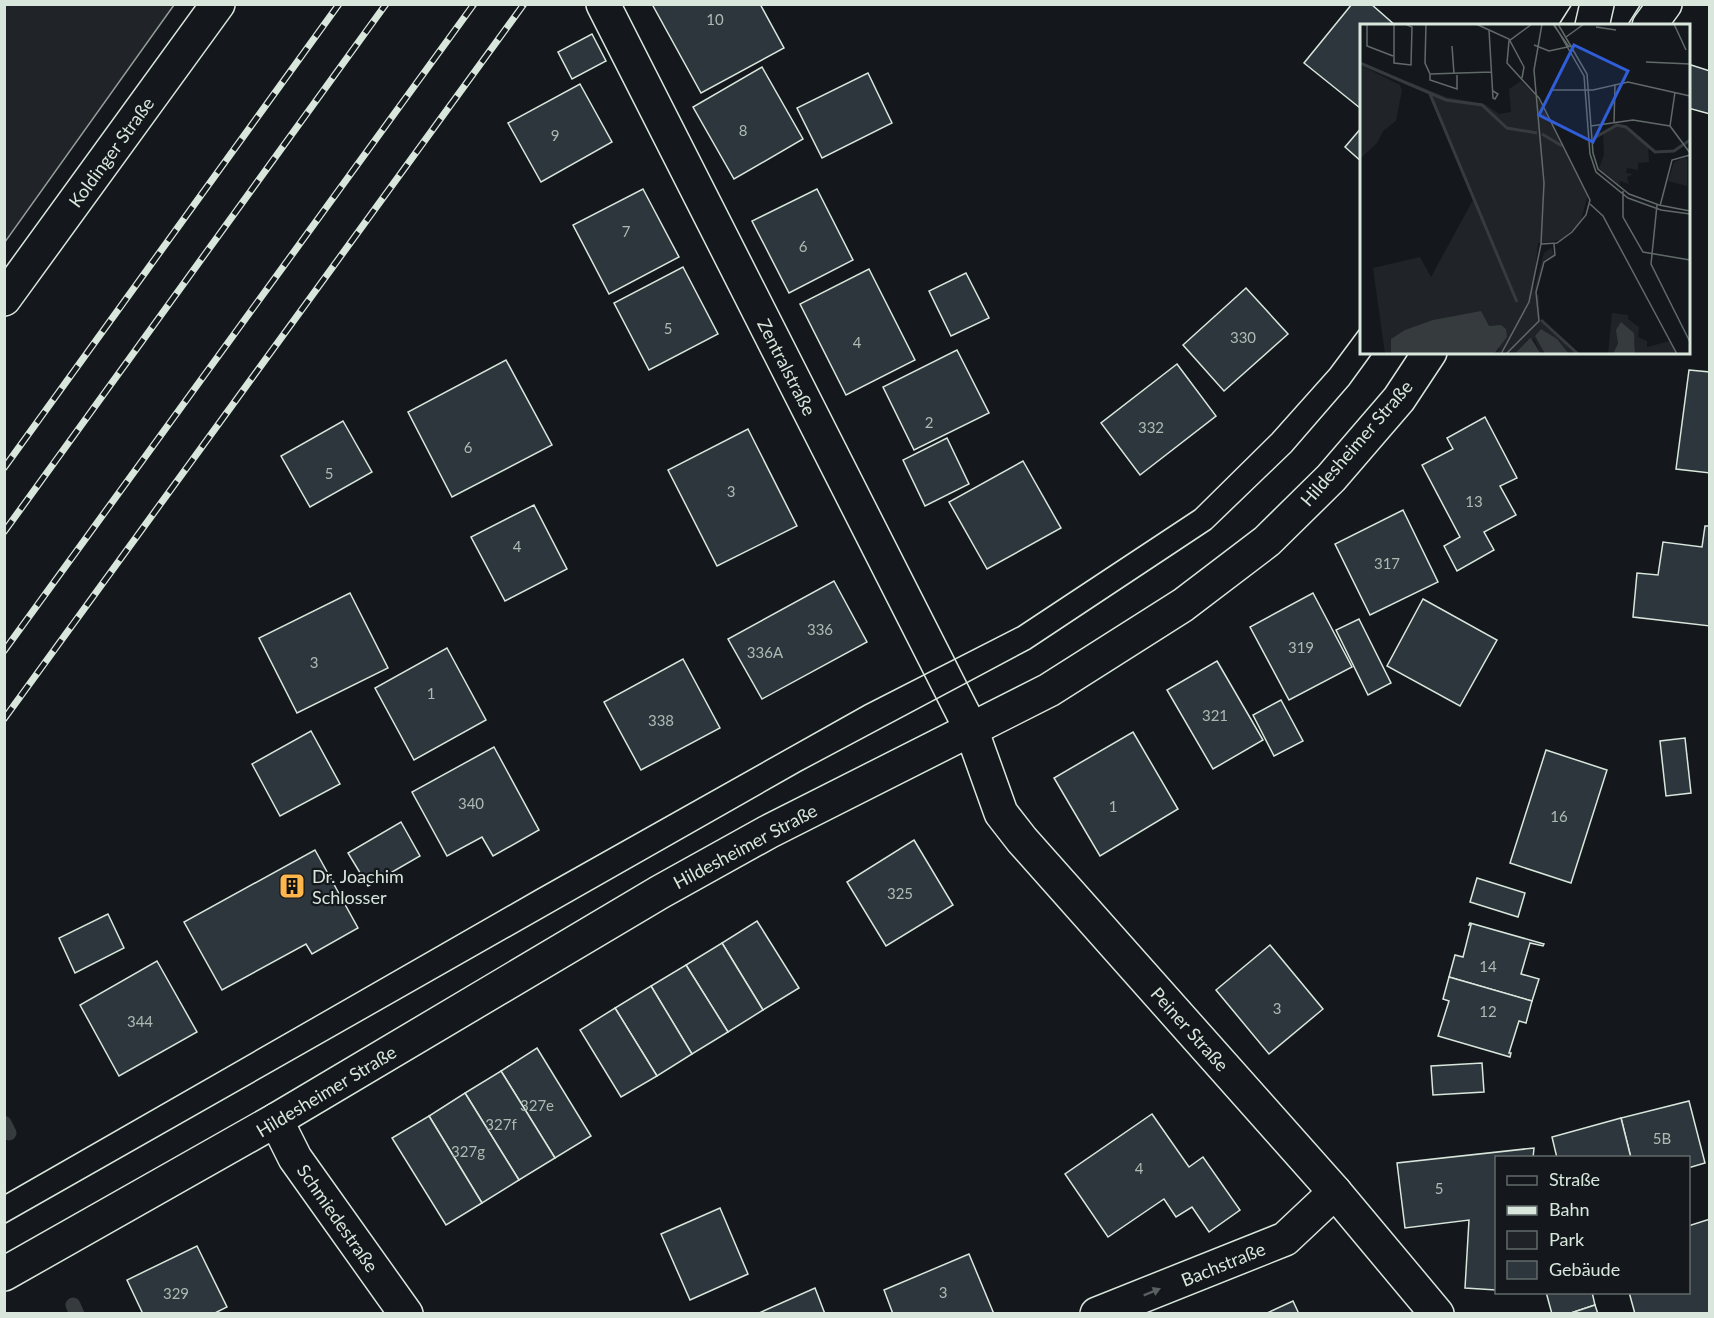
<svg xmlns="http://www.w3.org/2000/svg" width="1714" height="1318" font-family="Lato,sans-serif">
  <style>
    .green { fill: #202428; stroke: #939e99; stroke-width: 1.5 }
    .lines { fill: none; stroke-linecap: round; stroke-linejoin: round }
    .stream { stroke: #363b3e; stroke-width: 15 }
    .building { fill: #2c363c; stroke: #d8e6dc; stroke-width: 1.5 }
    .minor-casing { stroke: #d8e6dc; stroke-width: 36 }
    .minor { stroke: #14181c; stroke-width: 33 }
    .tram { stroke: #d8e6dc; stroke-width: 1.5 }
    .rail-casing { stroke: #d8e6dc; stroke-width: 7 }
    .rail { stroke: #14181c; stroke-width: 4.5; stroke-dasharray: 14; stroke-linecap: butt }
    .oneway { fill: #59605f }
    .labels { text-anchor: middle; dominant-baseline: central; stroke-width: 4.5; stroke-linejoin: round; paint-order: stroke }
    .number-label { font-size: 15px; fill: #adbab4 }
    .street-label { font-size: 18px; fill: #d8e6dc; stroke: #14181c }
    .poi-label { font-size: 18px; fill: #d8e6dc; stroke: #14181c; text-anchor: start }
    .inset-river { fill: none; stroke: #363b3e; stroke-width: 3 }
    .inset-road { fill: none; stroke: #626a69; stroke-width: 1.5 }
    .view { fill: #305dd8; fill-opacity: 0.15; stroke: #305dd8; stroke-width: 3 }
    .inset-edge { fill: none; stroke: #d8e6dc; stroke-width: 3 }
  </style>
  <rect width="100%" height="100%" fill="#14181c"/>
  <polygon class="green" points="5,4 174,5 5,242 4,5"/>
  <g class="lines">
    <g class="stream">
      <polyline points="4,1123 9,1133"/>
      <polyline points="73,1305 77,1314"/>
    </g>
  </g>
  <g class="building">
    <polygon points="652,4 760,4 784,48 701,93"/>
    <polygon points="1352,4 1371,4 1396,26 1362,26 1362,105 1360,108 1304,63"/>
    <polygon points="592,34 606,61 572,79 558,52"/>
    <polygon points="1688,64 1710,71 1710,114 1688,108"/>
    <polygon points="762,67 803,139 734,179 693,107"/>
    <polygon points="868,73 892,123 822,158 797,108"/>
    <polygon points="580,84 612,142 541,182 508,123"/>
    <polygon points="1362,127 1362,162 1345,147"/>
    <polygon points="643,189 679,257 609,294 573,225"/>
    <polygon points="817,189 853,260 789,293 752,221"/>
    <polygon points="683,267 718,334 649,370 614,303"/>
    <polygon points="869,269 915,360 846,395 800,304"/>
    <polygon points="966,273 989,318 951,336 929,291"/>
    <polygon points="1246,288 1288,334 1224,391 1183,345"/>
    <polygon points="957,350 989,413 914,450 883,387"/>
    <polygon points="506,360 552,445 452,497 408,412"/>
    <polygon points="1177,364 1216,416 1140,475 1101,423"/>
    <polygon points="1689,370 1710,372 1710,473 1676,469"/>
    <polygon points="1485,417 1517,478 1500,486 1516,515 1484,532 1494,550 1457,571 1444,546 1460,537 1422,465 1453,449 1447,438"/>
    <polygon points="343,421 372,472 310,507 281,456"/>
    <polygon points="748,429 797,526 717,566 668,470"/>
    <polygon points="947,438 969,484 925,506 903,460"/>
    <polygon points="1023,461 1061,528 987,569 949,502"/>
    <polygon points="534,505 567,569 505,601 471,537"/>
    <polygon points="1403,510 1438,582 1370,615 1335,544"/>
    <polygon points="1705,526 1710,526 1710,626 1633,617 1637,573 1658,575 1663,542 1702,547"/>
    <polygon points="834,581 867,642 762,699 728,639"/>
    <polygon points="350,593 388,668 297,713 259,638"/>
    <polygon points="1313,593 1352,667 1289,700 1250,627"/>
    <polygon points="1423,599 1497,640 1460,706 1387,666"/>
    <polygon points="1359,619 1391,683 1368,695 1336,630"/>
    <polygon points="447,648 486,720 414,760 375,688"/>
    <polygon points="683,659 720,728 641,770 604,702"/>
    <polygon points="1217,661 1263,740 1213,769 1167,690"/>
    <polygon points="1281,700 1303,741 1274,756 1253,715"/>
    <polygon points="311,731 340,784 280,816 252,764"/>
    <polygon points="1133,732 1178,809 1100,856 1054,778"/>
    <polygon points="1685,738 1691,793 1666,796 1660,741"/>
    <polygon points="494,747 539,830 493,856 482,837 447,856 412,792"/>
    <polygon points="1546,750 1607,770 1571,883 1510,863"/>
    <polygon points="401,822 420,856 368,886 348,853"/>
    <polygon points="914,840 953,905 886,946 847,882"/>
    <polygon points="315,850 358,928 312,954 306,944 222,990 184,922"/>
    <polygon points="1477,878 1525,893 1518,917 1470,902"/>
    <polygon points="108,914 124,948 75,973 59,938"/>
    <polygon points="757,921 799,988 763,1010 722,943"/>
    <polygon points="1470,923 1544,944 1543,946 1530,943 1521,974 1539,979 1532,1001 1449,977 1455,955 1463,957 1471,925 1469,925"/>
    <polygon points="722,943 763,1010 728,1032 686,965"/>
    <polygon points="1270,945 1323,1009 1269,1054 1216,990"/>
    <polygon points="157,961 197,1032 119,1076 80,1005"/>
    <polygon points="686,965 728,1032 692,1054 651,986"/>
    <polygon points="1449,977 1532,1001 1526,1023 1519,1021 1509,1053 1511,1053 1510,1057 1438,1036 1449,1001 1443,999"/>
    <polygon points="651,986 692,1054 657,1076 615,1008"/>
    <polygon points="615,1008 657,1076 621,1097 580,1030"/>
    <polygon points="537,1048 591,1136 555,1158 501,1071"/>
    <polygon points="1482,1063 1484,1092 1433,1095 1431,1066"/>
    <polygon points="501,1071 555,1158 519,1180 465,1093"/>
    <polygon points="465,1093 519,1180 482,1203 429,1116"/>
    <polygon points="1689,1101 1705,1163 1688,1168 1688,1158 1631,1158 1621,1118"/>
    <polygon points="1152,1114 1189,1167 1203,1157 1240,1210 1209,1232 1192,1207 1176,1217 1164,1199 1108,1237 1065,1174"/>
    <polygon points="429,1116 482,1203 446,1225 392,1138"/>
    <polygon points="1621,1118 1631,1158 1557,1158 1552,1137"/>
    <polygon points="1534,1148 1533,1158 1496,1158 1496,1290 1465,1288 1469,1220 1405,1228 1397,1163"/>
    <polygon points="720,1208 748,1274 690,1300 661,1234"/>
    <polygon points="1710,1219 1710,1314 1635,1314 1629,1292 1688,1292 1688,1226"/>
    <polygon points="197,1246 227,1307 213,1314 143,1314 127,1280"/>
    <polygon points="969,1254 994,1314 893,1314 884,1290"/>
    <polygon points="815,1288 825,1314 760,1314 759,1313"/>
    <polygon points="1546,1292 1592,1292 1595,1305 1568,1314 1552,1314"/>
    <polygon points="1293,1301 1299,1314 1265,1314"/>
    <polygon points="1595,1305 1598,1314 1568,1314"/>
  </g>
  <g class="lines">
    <g class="minor-casing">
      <g id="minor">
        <polyline points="603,4 971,729 1001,813 1022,840 1335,1192 1437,1314"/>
        <polyline points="1592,26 1597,4"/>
        <polyline points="1649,26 1665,4"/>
        <polyline points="4,299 218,4"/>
        <polyline points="276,1120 295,1158 406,1314"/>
        <polyline points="4,1274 276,1120 660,892 768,832 1049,690 1183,605 1267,541 1331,478 1399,399 1430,352"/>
        <polyline points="1097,1314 1285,1239 1335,1192"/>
      </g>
    </g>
    <use href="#minor" class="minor"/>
    <g class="tram">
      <polyline points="1558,26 1572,4"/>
      <polyline points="1627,26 1641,4"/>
      <polyline points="4,1195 536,890 865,705 1018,627 1195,510 1272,434 1330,369 1362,326"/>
      <polyline points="4,1224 801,771 1030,649 1211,529 1291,452 1349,385 1373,352"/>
    </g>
    <g class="rail-casing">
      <g id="rail">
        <polyline points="4,468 339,4"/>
        <polyline points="4,532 386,4"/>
        <polyline points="4,651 474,4"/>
        <polyline points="4,719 524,4"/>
      </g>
    </g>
    <use href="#rail" class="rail"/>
  </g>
  <defs><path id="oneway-solid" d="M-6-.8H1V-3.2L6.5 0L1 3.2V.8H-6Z" transform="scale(1.5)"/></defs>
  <use class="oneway" href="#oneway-solid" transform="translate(1152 1292) rotate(-22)"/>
  <defs>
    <g id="building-square" transform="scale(1.35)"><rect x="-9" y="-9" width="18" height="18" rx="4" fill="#ffb74d" stroke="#14181c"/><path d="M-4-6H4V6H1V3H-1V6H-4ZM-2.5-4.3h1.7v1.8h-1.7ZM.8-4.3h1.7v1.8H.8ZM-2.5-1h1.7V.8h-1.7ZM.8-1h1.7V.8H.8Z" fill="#111"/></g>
  </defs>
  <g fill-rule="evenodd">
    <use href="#building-square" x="292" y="886"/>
  </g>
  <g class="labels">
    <g class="number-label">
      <text x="715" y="19">10</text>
      <text x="743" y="130">8</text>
      <text x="555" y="135">9</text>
      <text x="626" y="231">7</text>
      <text x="803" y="246">6</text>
      <text x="668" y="328">5</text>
      <text x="1243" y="337">330</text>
      <text x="857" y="342">4</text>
      <text x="929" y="422">2</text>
      <text x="1151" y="427">332</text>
      <text x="468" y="447">6</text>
      <text x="329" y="473">5</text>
      <text x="731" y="491">3</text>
      <text x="1474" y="501">13</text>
      <text x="517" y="546">4</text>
      <text x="1387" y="563">317</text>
      <text x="820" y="629">336</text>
      <text x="1301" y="647">319</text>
      <text x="765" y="652">336A</text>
      <text x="314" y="662">3</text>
      <text x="431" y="693">1</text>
      <text x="1215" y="715">321</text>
      <text x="661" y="720">338</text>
      <text x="471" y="803">340</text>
      <text x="1113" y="806">1</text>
      <text x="1559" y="816">16</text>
      <text x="900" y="893">325</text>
      <text x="1488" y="966">14</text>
      <text x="1277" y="1008">3</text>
      <text x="1488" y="1011">12</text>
      <text x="140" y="1021">344</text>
      <text x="537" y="1105">327e</text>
      <text x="501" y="1124">327f</text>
      <text x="1662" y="1138">5B</text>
      <text x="468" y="1151">327g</text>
      <text x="1139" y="1168">4</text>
      <text x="1439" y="1188">5</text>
      <text x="943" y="1292">3</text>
      <text x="176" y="1293">329</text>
    </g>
    <g class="street-label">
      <text transform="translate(111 152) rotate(-54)">Koldinger Straße</text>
      <text transform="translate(787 367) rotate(63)">Zentralstraße</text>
      <text transform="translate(1356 443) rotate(-49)">Hildesheimer Straße</text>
      <text transform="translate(745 846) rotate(-28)">Hildesheimer Straße</text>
      <text transform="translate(1190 1029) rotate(48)">Peiner Straße</text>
      <text transform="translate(326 1091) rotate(-31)">Hildesheimer Straße</text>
      <text transform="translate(338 1218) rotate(55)">Schmiedestraße</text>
      <text transform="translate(1223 1264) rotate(-22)">Bachstraße</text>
    </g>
    <g class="poi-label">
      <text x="312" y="876">Dr. Joachim<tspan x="312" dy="21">Schlosser</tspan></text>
    </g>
  </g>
  <g transform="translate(1360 24)">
    <rect width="330" height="330" fill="#14181c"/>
    <path d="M0,41L40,61L42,66L36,97L23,107L17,119L0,135ZM47,57L86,73L125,80L139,90L151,88L149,65L161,57L177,73L228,171L220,199L201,216L178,219L173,269L184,229L191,224L194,230L183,237L175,270L179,271L180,297L218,330H209L181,305L175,312L185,330H181L174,315H168L154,330H134L139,325L133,304L128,302L25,330L13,244L60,233L71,253L113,176L68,69ZM256,99L267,103L288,122L289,138L278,139V146L267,144L266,149L273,150L267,153L269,160L260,157L259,161L239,144L244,131L243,109ZM324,134L327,135V162L308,157L314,138ZM252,289L268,291V295L279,303L278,313L287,317V323L310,317L318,330H275V317L258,319L253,330H248Z" fill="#202428"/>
    <path d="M121,287L129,302L141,301L146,305L147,313L134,330H31V315L45,306L73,296ZM261,298L274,309L275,330H253L258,319L256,306ZM181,305L197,315L209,330H185L175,312ZM171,314L181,330H154L169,315Z" fill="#363b3e"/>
    <path class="inset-river" d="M0,39L86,76L122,81L147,104L177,109M70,70L157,278M182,110L202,122M234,114L257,101L266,103L295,128L314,127L330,116M181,296L218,330"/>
    <path class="inset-road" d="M7,0V22L33,32M34,0V39L51,41L52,3L45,0M66,0L65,39L70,50L131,48M116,0L149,15L164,43L162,54M172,0L149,17L147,39L179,74L230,176L226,191L212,208L197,219L181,220M193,0L209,23M194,0L224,52L230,130L236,148L268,174L301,186L330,190M198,0L227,50L233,129L238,145L269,170L299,181L330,187M314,0L326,26M236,3L256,6M129,6L133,74L135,75L138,70L133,67M206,13L224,0M174,21L189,27L212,22M92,22L94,50M286,38L330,40M70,50V56L97,65V51M191,66H233L268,58L330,72M315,68L310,102L330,129M254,99L255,60M231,102L273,96L310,102M263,167V193L283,228L330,236M230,180L243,192L317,330M297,181L291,240L330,318M300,182L312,136L330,131M141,330L169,278L181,220L184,159L174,46L182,0M146,330L179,297L176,268L184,238L195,231L194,220"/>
    <path class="view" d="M214,21L268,47L233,118L179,91Z"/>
    <rect width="330" height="330" class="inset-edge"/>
  </g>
  <rect width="1714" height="1318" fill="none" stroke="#d8e6dc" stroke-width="12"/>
  <rect x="1495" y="1156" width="195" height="138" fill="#14181c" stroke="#626a69" stroke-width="1.5"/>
  <rect x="1507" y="1176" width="30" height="9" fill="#14181c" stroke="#626a69" stroke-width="1.5"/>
  <text x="1549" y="1186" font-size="18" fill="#d8e6dc">Straße</text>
  <rect x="1507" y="1206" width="30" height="9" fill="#d8e6dc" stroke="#626a69" stroke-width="1.5"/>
  <text x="1549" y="1216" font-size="18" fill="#d8e6dc">Bahn</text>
  <rect x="1507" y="1231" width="30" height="18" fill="#202428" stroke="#626a69" stroke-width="1.5"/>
  <text x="1549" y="1246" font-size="18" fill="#d8e6dc">Park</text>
  <rect x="1507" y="1261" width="30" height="18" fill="#2c363c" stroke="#626a69" stroke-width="1.5"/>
  <text x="1549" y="1276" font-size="18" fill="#d8e6dc">Gebäude</text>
</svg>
